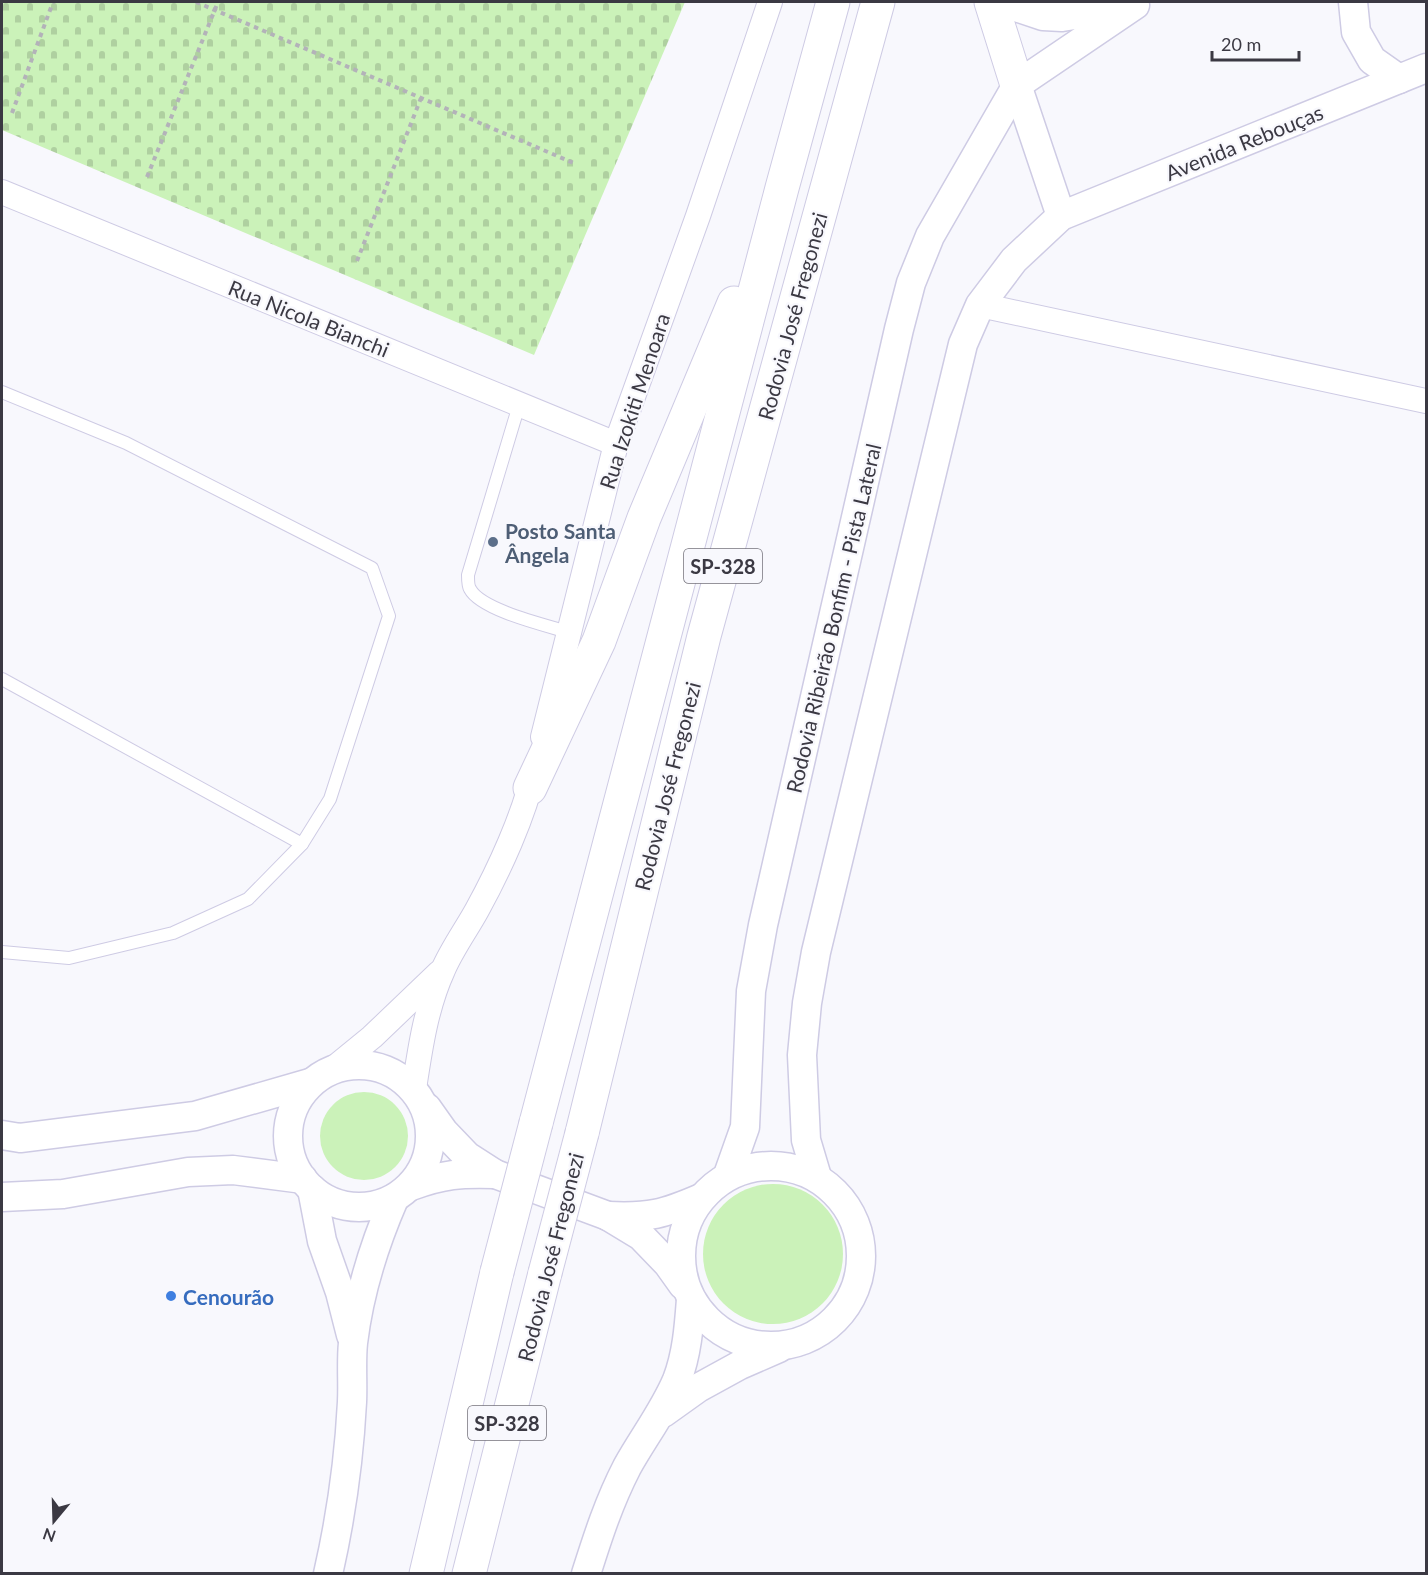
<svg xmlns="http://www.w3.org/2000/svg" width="1428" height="1575" font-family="Lato,sans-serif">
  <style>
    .green { fill: #cbf2b9 }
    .cemetery { fill: url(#cemetery-stones) }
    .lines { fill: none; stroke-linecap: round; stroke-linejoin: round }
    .service-casing { stroke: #cecbe4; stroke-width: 14 }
    .minor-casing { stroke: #cecbe4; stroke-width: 26 }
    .tertiary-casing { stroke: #cecbe4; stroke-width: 31 }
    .trunk-casing { stroke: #cecbe4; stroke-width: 35 }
    .path { stroke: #b3b2b9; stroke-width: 4; stroke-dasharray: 4.5 4.5; stroke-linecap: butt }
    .service { stroke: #fff; stroke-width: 12 }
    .minor { stroke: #fff; stroke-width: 24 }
    .tertiary { stroke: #fff; stroke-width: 28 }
    .trunk { stroke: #fff; stroke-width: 33 }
    .trunk-bridge-casing { stroke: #cecbe4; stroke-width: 35; stroke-linecap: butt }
    .trunk-bridge { stroke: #fff; stroke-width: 33 }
    .service-dot { fill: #5c6f8a; stroke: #f8f8fd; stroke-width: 2 }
    .shop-dot { fill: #3f7fe0; stroke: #f8f8fd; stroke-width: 2 }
    .labels { text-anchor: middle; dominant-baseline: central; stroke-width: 4.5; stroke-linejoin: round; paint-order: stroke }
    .shield { fill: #f8f8fd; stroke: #74727b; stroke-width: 1.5 }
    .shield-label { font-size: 20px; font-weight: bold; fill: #3b3943 }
    .street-label { font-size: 21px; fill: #3b3943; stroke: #f8f8fd }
    .service-label { font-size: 21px; font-weight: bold; fill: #4e5e75; stroke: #f8f8fd; text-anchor: start }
    .shop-label { font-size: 21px; font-weight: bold; fill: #366cbe; stroke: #f8f8fd; text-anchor: start }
  </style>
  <defs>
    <pattern id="cemetery-stones" width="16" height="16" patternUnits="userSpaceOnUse" patternTransform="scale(1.5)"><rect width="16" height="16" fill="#cbf2b9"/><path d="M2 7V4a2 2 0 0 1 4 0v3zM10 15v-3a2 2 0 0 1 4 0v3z" fill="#afd0a0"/></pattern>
  </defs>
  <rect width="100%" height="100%" fill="#f8f8fd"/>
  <g class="green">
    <circle cx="364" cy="1136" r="44"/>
    <circle cx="773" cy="1254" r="70"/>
  </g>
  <polygon class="cemetery" points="2,2 685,2 534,355 2,130"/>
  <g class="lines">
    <g class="service-casing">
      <g id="service">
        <polyline points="2,392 126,443 372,568 389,616 330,799 302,844 248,899 173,933 69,958 2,952"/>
        <path d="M519,405L468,575C468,579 468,586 470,589C481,610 545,625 568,632"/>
        <polyline points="2,679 302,844"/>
      </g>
    </g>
    <g class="minor-casing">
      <g id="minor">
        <polyline points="2,192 616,444"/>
        <polyline points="980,305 1426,401"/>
        <polyline points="543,737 616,444 698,216 770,2"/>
        <polyline points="334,1068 372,1037 439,973"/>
        <path d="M414,1089C420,1049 426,1007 443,970C452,949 466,930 477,910C499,870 524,816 534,771"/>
      </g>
    </g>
    <g class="tertiary-casing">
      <g id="tertiary">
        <polyline points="1001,2 1043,16 1062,17 1125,7"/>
        <polyline points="1353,2 1356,32 1372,60 1399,79"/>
        <polyline points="1017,85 1061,216"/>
        <circle cx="359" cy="1136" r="71"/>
        <polyline points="427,1108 444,1132 467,1156 495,1174 608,1216 641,1236 668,1264 683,1285"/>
        <polyline points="2,1135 20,1138 195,1116 310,1083"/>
        <circle cx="771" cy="1256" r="90"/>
        <polyline points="728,1175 745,1127 751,991 763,925 899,329 911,283 930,236 1017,85 1135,5"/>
        <polyline points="817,1177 806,1140 802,1055 807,1003 816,952 963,344 980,305 1014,260 1061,216 1426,68"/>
        <path d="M411,1186C444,1174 460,1173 495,1174"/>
        <polyline points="312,1189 322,1241 340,1292 351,1335"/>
        <polyline points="2,1197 63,1194 188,1172 233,1170 303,1179"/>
        <path d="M608,1216C649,1218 664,1214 701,1198"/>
        <polyline points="663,1413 698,1388 740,1365 779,1348"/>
        <path d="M328,1574C341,1517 349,1460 352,1402C353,1383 351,1362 353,1343C359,1293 374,1245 394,1199"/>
        <path d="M586,1574C598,1536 609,1502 627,1467C643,1438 664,1411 677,1380C687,1354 689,1326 691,1299"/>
      </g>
    </g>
    <g class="trunk-casing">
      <g id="trunk">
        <polyline points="991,2 1017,85"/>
        <polyline points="530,788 599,641 644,518 734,303"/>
        <polyline points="536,1123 782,188 833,2"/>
        <polyline points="582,1133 704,636 878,2"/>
        <polyline points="426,1574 497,1272"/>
        <polyline points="469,1574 545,1273"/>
      </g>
    </g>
    <g class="path">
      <polyline points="196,2 576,164"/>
      <polyline points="12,113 53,2"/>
      <polyline points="147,177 218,2"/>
      <polyline points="357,261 421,98"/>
    </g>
    <use href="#service" class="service"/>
    <use href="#minor" class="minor"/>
    <use href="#tertiary" class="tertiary"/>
    <use href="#trunk" class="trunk"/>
    <g class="trunk-bridge-casing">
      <g id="trunk-bridge">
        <polyline points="497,1272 536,1123"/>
        <polyline points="545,1273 582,1133"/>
      </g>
    </g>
    <use href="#trunk-bridge" class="trunk-bridge"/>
  </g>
  <circle class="service-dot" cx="493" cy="542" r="6"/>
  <circle class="shop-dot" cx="171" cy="1296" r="6"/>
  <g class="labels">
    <g class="shield">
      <rect x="684" y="549" width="78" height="34" rx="4.5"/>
      <rect x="468" y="1406" width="78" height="34" rx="4.5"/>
    </g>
    <g class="shield-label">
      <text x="723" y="566">SP-328</text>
      <text x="507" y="1423">SP-328</text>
    </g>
    <g class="street-label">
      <text transform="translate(1244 142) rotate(-22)">Avenida Rebouças</text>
      <text transform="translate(792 316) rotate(-75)">Rodovia José Fregonezi</text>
      <text transform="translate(309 318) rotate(22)">Rua Nicola Bianchi</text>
      <text transform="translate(634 401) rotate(-72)">Rua Izokiti Menoara</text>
      <text transform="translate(833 618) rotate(-77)">Rodovia Ribeirão Bonfim - Pista Lateral</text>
      <text transform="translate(667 786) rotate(-76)">Rodovia José Fregonezi</text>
      <text transform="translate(550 1257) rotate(-76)">Rodovia José Fregonezi</text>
    </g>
    <g class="service-label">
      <text x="505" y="530">Posto Santa<tspan x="505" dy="24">Ângela</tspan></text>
    </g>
    <g class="shop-label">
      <text x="183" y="1296">Cenourão</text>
    </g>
  </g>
  <rect width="1428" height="1575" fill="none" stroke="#3b3943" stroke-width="6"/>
  <g transform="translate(54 1521) rotate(199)" stroke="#f8f8fd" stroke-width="4.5" paint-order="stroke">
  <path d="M0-4.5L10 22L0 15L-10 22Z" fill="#3b3943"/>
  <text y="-9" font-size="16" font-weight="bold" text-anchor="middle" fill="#3b3943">N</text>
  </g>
  <path d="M1212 51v9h87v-9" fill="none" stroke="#3b3943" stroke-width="3"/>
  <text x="1221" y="51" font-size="18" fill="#3b3943" stroke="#f8f8fd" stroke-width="4.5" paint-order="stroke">20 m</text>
</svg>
